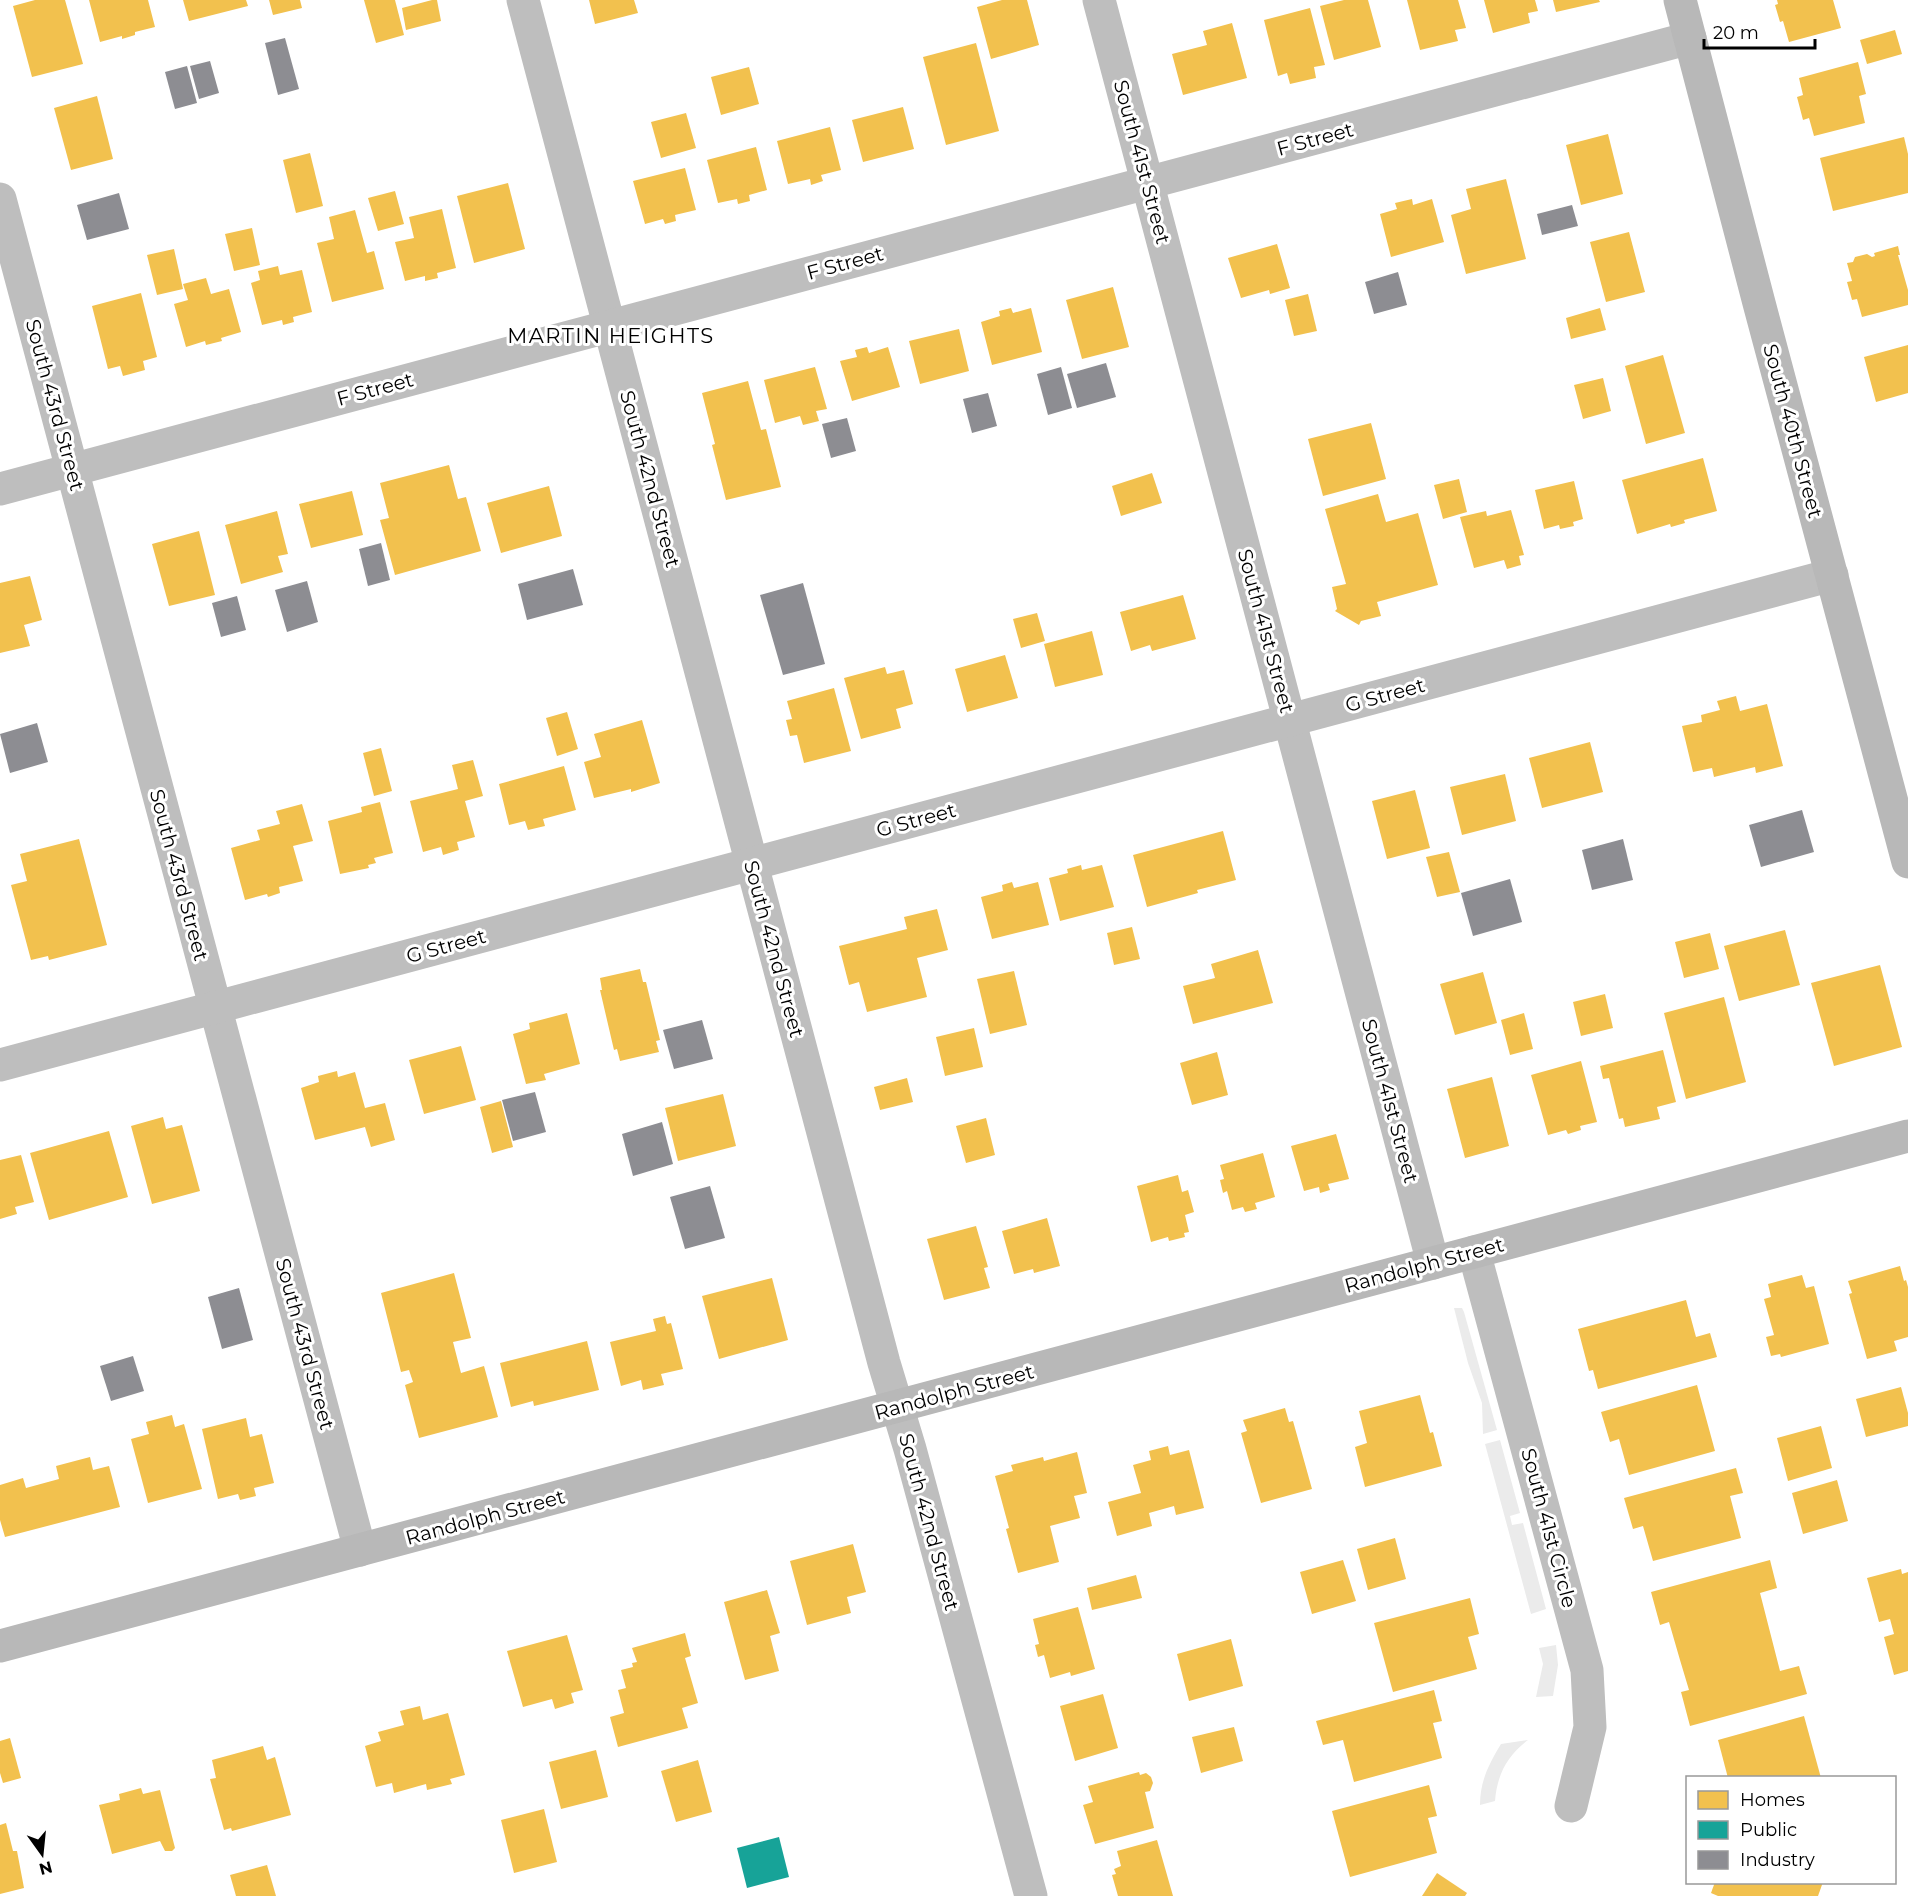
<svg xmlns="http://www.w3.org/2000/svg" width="1908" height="1896" font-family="Montserrat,sans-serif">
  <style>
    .green { fill: #ebebeb }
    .homes { fill: #f2c14e }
    .public { fill: #17a398 }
    .industry { fill: #8d8d92 }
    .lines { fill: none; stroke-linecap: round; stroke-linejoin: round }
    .minor { stroke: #bebebe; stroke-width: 33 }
    .secondary { stroke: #b8b8b8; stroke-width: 33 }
    .labels { text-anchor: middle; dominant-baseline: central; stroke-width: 6; stroke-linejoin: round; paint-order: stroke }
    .street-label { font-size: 20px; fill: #000; stroke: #fff }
    .neighbourhood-label { font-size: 21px; letter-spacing: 1.5px; fill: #000; stroke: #fff }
  </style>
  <rect width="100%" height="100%" fill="#fff"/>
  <g class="green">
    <polygon points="1454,1308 1462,1308 1464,1312 1497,1430 1483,1434 1482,1403 1468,1363"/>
    <polygon points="1500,1440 1520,1513 1510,1516 1512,1525 1523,1523 1546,1609 1531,1614 1485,1444"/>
    <polygon points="1556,1645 1558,1665 1553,1696 1536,1697 1543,1664 1539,1648"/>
    <path d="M1528,1740C1507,1756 1497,1775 1495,1801L1480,1805C1480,1781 1489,1764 1501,1744Z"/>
  </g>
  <g class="homes">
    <polygon points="35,0 65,0 83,64 32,77 13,6"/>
    <polygon points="89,0 148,0 155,27 135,32 135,35 122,39 122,36 100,42"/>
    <polygon points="183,0 246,0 248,6 189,21"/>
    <polygon points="269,0 300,0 302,8 273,15"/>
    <polygon points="364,0 395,0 404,35 376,43"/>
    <polygon points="432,0 437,0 441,21 406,30 402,8"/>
    <polygon points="589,0 634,0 638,13 595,24"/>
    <polygon points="1002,0 1027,0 1039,45 991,59 977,7"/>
    <polygon points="1344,0 1368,0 1381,47 1334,60 1320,6"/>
    <polygon points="1407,0 1458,0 1466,28 1455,30 1458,41 1420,50"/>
    <polygon points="1484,0 1535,0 1538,11 1528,13 1530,23 1493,33"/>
    <polygon points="1553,0 1599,0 1600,2 1556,12"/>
    <polygon points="1777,0 1833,0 1841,28 1789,42 1783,21 1780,22 1775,5 1778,4"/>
    <polygon points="1310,8 1325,65 1314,67 1316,78 1290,84 1287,73 1278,76 1264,20"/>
    <polygon points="1232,23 1247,78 1183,95 1172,54 1207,45 1203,31"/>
    <polygon points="1895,30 1902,54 1867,64 1860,40"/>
    <polygon points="976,43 999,131 946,145 923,57"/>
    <polygon points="1858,62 1866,94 1859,96 1865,123 1814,136 1809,118 1803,120 1797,97 1803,95 1799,78"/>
    <polygon points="749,67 759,104 721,115 711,77"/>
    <polygon points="97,96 113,159 71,170 54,108"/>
    <polygon points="903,107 914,149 863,162 852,120"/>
    <polygon points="686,113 696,148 661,158 651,122"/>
    <polygon points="830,127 841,170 821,175 823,181 811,185 810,179 788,184 777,141"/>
    <polygon points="1608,134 1623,194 1581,205 1566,145"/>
    <polygon points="1904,137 1908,154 1908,193 1833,211 1820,158"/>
    <polygon points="756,147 767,190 749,195 750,201 738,204 737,199 718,203 707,160"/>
    <polygon points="310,153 323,206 296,213 283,160"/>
    <polygon points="685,168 696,210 675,215 676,221 665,224 663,219 645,224 633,181"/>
    <polygon points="1506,179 1526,259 1466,274 1451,215 1471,209 1466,189"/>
    <polygon points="508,183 525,249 474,263 457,196"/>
    <polygon points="395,191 404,224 378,231 368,198"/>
    <polygon points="1412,199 1413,205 1432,199 1444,242 1391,257 1380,214 1397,209 1395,203"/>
    <polygon points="442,209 456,268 437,273 438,278 425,281 425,276 405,281 395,242 414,238 409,217"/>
    <polygon points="355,210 367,253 374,251 384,289 332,302 317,243 334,239 329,217"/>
    <polygon points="252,228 260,265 234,271 225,234"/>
    <polygon points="1629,232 1645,292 1606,302 1590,242"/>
    <polygon points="1277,244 1290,288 1270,294 1269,290 1241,298 1228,258"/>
    <polygon points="1898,246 1900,255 1898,255 1908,290 1908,305 1862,317 1857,299 1852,300 1847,282 1852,281 1847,263 1853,262 1855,257 1867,254 1872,257 1875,256 1874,253"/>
    <polygon points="174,249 183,289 157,295 147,255"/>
    <polygon points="278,266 280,275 302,270 312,312 293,317 294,322 283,325 282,320 262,325 251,283 260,280 258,271"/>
    <polygon points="206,278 211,294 229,289 241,332 221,338 222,341 206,345 205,341 186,347 174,304 188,300 183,284"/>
    <polygon points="1113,287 1129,347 1082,359 1066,300"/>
    <polygon points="141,293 157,357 143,361 145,370 123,376 120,366 108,369 92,306"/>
    <polygon points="1308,294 1317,331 1294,336 1285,300"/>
    <polygon points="1011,308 1013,313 1031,308 1042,352 992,365 981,322 1000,316 999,311"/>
    <polygon points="1600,308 1606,330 1571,339 1566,318"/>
    <polygon points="959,329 969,371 920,384 909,341"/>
    <polygon points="1908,345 1908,393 1876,402 1864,357"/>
    <polygon points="867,347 869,353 888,347 900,387 852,401 840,361 857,357 855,350"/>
    <polygon points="1663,355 1685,433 1646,444 1625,366"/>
    <polygon points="815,367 827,409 816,411 819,421 803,425 800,416 775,423 764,380"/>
    <polygon points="1603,378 1611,411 1583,419 1574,385"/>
    <polygon points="748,381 761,430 766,429 781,487 726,500 712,445 715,444 702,393"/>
    <polygon points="1371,423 1386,479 1323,496 1308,439"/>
    <polygon points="1703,458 1717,511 1684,520 1685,523 1671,527 1670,524 1637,534 1622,480"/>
    <polygon points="449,465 458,499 466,497 481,551 395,575 380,520 389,518 380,483"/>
    <polygon points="1152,473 1162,503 1121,516 1112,486"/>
    <polygon points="1459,479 1467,512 1443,519 1434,485"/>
    <polygon points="1574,481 1583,519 1573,522 1574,526 1560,529 1559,525 1544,529 1535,490"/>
    <polygon points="549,486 562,536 501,553 487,503"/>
    <polygon points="352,491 363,535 311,548 299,504"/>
    <polygon points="1378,494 1386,522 1418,513 1438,585 1377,602 1381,616 1361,621 1359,625 1335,611 1337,609 1332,587 1346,584 1325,509"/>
    <polygon points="1511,510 1524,555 1519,556 1521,565 1507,569 1504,560 1474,568 1460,517 1486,511 1487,516"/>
    <polygon points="277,511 288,554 278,556 283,572 241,584 225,525"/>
    <polygon points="199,531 215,595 169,606 152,544"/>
    <polygon points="30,576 42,620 24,625 30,646 0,653 0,583"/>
    <polygon points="1183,595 1196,639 1152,651 1150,645 1131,651 1120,612"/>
    <polygon points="1037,613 1045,641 1021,648 1013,619"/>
    <polygon points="1092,631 1103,675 1055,687 1044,644"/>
    <polygon points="1005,655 1018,698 967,712 955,669"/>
    <polygon points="885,667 887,674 904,670 913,704 896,709 901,728 861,739 844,678"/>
    <polygon points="834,688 851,751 804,763 797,735 790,736 786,720 792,719 787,701"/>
    <polygon points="1736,696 1740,711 1767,704 1783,766 1756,773 1755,767 1714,777 1712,768 1693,772 1682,726 1702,722 1701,715 1720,710 1717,701"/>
    <polygon points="567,712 578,749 557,756 546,718"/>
    <polygon points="642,720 660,783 631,792 631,789 594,798 584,762 601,757 594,734"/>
    <polygon points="1590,742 1603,792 1542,808 1529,758"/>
    <polygon points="381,748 392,791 374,796 363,753"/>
    <polygon points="473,760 483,796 465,801 475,837 457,842 459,850 443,855 441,847 423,852 410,801 458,789 452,765"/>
    <polygon points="564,766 576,810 543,819 545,826 528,830 525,821 509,825 499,784"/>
    <polygon points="1505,774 1516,821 1462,835 1450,787"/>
    <polygon points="1415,790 1430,848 1387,859 1372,801"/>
    <polygon points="380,802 393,853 374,858 376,863 368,865 369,868 340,874 328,821 362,812 361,807"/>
    <polygon points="302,804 313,841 293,846 303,881 279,887 280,893 268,897 267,894 245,900 231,848 260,840 257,830 280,824 276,811"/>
    <polygon points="1223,831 1236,880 1197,890 1198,893 1147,907 1133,855"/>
    <polygon points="79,839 107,945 49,960 48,956 31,960 11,885 27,881 20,854"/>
    <polygon points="1449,852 1460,892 1437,897 1426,857"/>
    <polygon points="1081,865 1082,870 1102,865 1114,907 1060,921 1049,878 1068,873 1067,869"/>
    <polygon points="1012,882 1014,888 1038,882 1049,925 992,939 981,897 1003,891 1002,885"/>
    <polygon points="937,909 948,950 917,958 927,997 867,1012 859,982 849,985 839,946 907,929 904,917"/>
    <polygon points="1132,927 1140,959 1114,965 1107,933"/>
    <polygon points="1785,930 1800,985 1739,1001 1724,946"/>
    <polygon points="1710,933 1719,969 1684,978 1675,942"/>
    <polygon points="1258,950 1273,1003 1193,1024 1183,986 1215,978 1211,964"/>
    <polygon points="1880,965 1902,1047 1834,1066 1811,983"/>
    <polygon points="640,969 643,982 646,982 660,1040 656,1041 659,1052 620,1061 617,1049 614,1050 600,990 602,990 600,978"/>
    <polygon points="1014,971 1027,1025 990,1034 977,979"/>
    <polygon points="1483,972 1497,1023 1455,1035 1440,984"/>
    <polygon points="1605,994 1613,1028 1581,1036 1573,1002"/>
    <polygon points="1724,997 1746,1082 1686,1099 1664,1013"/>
    <polygon points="567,1013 580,1064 544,1074 546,1080 526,1084 513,1034 530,1029 529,1023"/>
    <polygon points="1524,1013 1533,1049 1510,1055 1501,1020"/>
    <polygon points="974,1028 983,1067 945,1076 936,1037"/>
    <polygon points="461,1046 476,1100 424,1114 409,1060"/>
    <polygon points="1663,1050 1676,1102 1657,1107 1660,1119 1625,1127 1623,1118 1619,1119 1609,1078 1603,1079 1600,1066"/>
    <polygon points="1217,1052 1228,1095 1192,1105 1180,1063"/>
    <polygon points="1581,1061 1597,1122 1580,1126 1581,1130 1568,1134 1566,1130 1548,1135 1531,1075"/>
    <polygon points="337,1071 338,1077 355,1072 365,1108 385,1103 395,1140 371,1147 365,1127 315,1140 301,1088 319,1082 318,1076"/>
    <polygon points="1492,1077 1509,1146 1465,1158 1447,1089"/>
    <polygon points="907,1078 913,1102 880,1110 874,1087"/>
    <polygon points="723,1094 736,1146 678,1161 665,1108"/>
    <polygon points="501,1101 513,1147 492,1153 480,1107"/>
    <polygon points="163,1117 166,1129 182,1125 200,1191 152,1204 131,1126"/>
    <polygon points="986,1118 995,1155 966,1163 956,1126"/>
    <polygon points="109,1131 128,1197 49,1220 30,1153"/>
    <polygon points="1336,1134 1349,1179 1328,1184 1330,1190 1320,1193 1319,1187 1304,1191 1291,1146"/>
    <polygon points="1263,1153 1275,1197 1255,1203 1257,1209 1245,1212 1243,1207 1232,1210 1227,1191 1223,1193 1220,1180 1224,1179 1220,1165"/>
    <polygon points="21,1155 34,1202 15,1207 17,1214 0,1219 0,1160"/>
    <polygon points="1178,1175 1182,1192 1188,1190 1194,1212 1185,1215 1189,1232 1184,1233 1185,1237 1169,1241 1168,1237 1151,1242 1137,1186"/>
    <polygon points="1047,1218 1060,1266 1034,1273 1033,1269 1014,1274 1002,1231"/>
    <polygon points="976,1226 988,1267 984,1268 990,1288 944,1300 927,1239"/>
    <polygon points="1900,1266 1904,1281 1906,1280 1908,1287 1908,1337 1894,1341 1897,1351 1867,1359 1849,1294 1852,1293 1848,1281"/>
    <polygon points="454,1273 471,1338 453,1342 461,1373 484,1366 498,1417 419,1438 405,1385 413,1382 409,1370 401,1372 381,1293"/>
    <polygon points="1802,1275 1806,1288 1814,1286 1829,1344 1781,1357 1780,1354 1771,1356 1766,1337 1774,1335 1764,1299 1771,1297 1768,1284"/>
    <polygon points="772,1278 788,1340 719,1359 702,1296"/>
    <polygon points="1686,1300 1696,1337 1710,1333 1717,1357 1598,1389 1593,1370 1589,1371 1578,1329"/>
    <polygon points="665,1316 667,1324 671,1323 683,1369 661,1374 664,1385 643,1390 641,1380 621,1386 610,1342 656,1331 653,1319"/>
    <polygon points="587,1341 599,1390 534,1406 533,1401 511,1407 500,1363"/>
    <polygon points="1697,1385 1715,1451 1629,1475 1619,1439 1610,1442 1601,1412"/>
    <polygon points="1901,1387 1908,1413 1908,1426 1866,1437 1856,1399"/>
    <polygon points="1420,1395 1430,1433 1433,1432 1442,1466 1365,1487 1355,1447 1367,1443 1359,1411"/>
    <polygon points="1285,1408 1289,1422 1293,1421 1312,1489 1261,1503 1241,1433 1247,1431 1243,1420"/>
    <polygon points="172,1415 175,1427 184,1424 202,1489 148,1503 131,1439 149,1434 146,1422"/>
    <polygon points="246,1418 250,1437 262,1434 274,1483 254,1488 256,1496 240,1500 238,1494 218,1499 202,1429"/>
    <polygon points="1821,1426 1832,1468 1788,1481 1777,1438"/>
    <polygon points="1168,1446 1170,1455 1189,1450 1204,1508 1176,1515 1174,1506 1149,1513 1152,1526 1117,1536 1108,1502 1141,1493 1133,1465 1151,1460 1149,1451"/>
    <polygon points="1077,1452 1087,1493 1074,1496 1080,1518 1050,1526 1059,1562 1018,1573 1006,1529 1009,1528 995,1476 1013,1471 1011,1465 1043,1457 1044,1461"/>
    <polygon points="90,1457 93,1470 109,1466 120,1507 5,1537 0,1520 0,1485 23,1478 26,1488 59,1479 56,1466"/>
    <polygon points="1736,1468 1743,1493 1730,1496 1741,1538 1653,1561 1643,1526 1633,1529 1624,1498"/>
    <polygon points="1837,1480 1848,1521 1803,1534 1792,1493"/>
    <polygon points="1395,1538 1406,1579 1368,1590 1357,1549"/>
    <polygon points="853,1544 866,1592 847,1597 851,1613 807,1625 790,1561"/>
    <polygon points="1343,1560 1356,1601 1312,1614 1300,1572"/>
    <polygon points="1770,1560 1777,1588 1760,1593 1780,1671 1799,1666 1807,1694 1690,1726 1681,1692 1689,1690 1680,1660 1669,1622 1660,1625 1651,1592"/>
    <polygon points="1901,1569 1902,1574 1908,1572 1908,1671 1894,1675 1884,1637 1894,1634 1890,1619 1879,1622 1867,1578"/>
    <polygon points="1136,1575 1142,1598 1092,1610 1087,1588"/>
    <polygon points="767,1590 780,1633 770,1636 779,1671 745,1680 724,1602"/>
    <polygon points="1470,1598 1479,1634 1468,1637 1477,1669 1393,1692 1374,1623"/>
    <polygon points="1078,1607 1095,1669 1071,1676 1070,1672 1050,1678 1044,1655 1038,1657 1035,1645 1039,1644 1033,1619"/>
    <polygon points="685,1633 691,1656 685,1658 698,1703 682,1708 688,1728 618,1747 610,1717 624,1713 618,1690 626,1688 621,1670 633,1667 632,1663 637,1662 632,1648"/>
    <polygon points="567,1635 583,1690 571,1693 574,1703 555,1709 552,1699 523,1707 507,1651"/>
    <polygon points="1231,1639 1243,1686 1189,1701 1177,1654"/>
    <polygon points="1434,1690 1442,1721 1433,1723 1442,1758 1354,1782 1343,1740 1323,1745 1316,1721"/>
    <polygon points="1103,1694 1118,1748 1075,1761 1060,1706"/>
    <polygon points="420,1706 423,1720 448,1713 465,1775 450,1779 452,1784 427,1790 426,1784 394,1793 392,1783 376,1787 365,1746 381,1741 378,1732 404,1725 400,1711"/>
    <polygon points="1804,1716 1821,1778 1728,1778 1718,1740"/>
    <polygon points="1234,1727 1243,1761 1201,1773 1192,1737"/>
    <polygon points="10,1738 21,1778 3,1783 0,1773 0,1741"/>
    <polygon points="263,1746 267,1760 275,1757 291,1815 232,1831 231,1828 224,1830 210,1779 216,1778 212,1760"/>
    <polygon points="596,1750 608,1797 561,1809 549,1762"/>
    <polygon points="698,1760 712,1812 676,1822 661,1771"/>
    <polygon points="1139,1772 1140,1775 1146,1773 1151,1777 1153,1783 1150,1791 1145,1792 1154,1828 1095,1844 1083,1805 1093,1802 1088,1786"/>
    <polygon points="1429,1785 1437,1816 1428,1818 1437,1853 1350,1877 1332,1811"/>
    <polygon points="141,1788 143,1794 160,1790 175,1848 172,1851 165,1851 160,1841 112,1854 99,1805 120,1800 119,1794"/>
    <polygon points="544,1809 557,1862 514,1873 501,1820"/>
    <polygon points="6,1823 13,1851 17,1851 24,1888 0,1894 0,1825"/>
    <polygon points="1157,1840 1173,1896 1118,1896 1112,1875 1116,1874 1114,1869 1121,1866 1117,1851"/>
    <polygon points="267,1865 276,1896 236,1896 230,1875"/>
    <polygon points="1437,1873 1467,1893 1465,1896 1422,1896"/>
    <polygon points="1715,1882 1823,1882 1818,1896 1718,1896 1711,1893"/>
  </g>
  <polygon class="public" points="779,1837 789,1877 747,1888 737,1848"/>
  <g class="industry">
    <polygon points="285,38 299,89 278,95 265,43"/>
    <polygon points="210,61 219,93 199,99 190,66"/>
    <polygon points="187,66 197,103 175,109 165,72"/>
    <polygon points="119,193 129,229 87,240 77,205"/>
    <polygon points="1572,205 1578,226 1542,235 1537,214"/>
    <polygon points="1398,272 1407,305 1374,314 1365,282"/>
    <polygon points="1106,363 1116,397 1077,408 1067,374"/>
    <polygon points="1061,367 1072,408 1048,415 1037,374"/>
    <polygon points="988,393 997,426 972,433 963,399"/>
    <polygon points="847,418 856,451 831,458 822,424"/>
    <polygon points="381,543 390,580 368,586 359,549"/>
    <polygon points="573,569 583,605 527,620 518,584"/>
    <polygon points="307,581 318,622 287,632 275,590"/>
    <polygon points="803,583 825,664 783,675 760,595"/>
    <polygon points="237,596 246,630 221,637 212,603"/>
    <polygon points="37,723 48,762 10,773 0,734"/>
    <polygon points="1802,810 1814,852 1761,867 1749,825"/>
    <polygon points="1623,839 1633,880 1592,890 1582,850"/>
    <polygon points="1510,879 1522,922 1473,936 1461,893"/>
    <polygon points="702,1020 713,1059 674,1069 663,1030"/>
    <polygon points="535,1092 546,1132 513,1141 502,1100"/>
    <polygon points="662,1122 673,1164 633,1176 622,1134"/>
    <polygon points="710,1186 725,1238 685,1249 670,1197"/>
    <polygon points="239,1288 253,1340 222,1349 208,1297"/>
    <polygon points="133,1356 144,1391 111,1401 100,1366"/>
  </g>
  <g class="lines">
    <g class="minor">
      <polyline points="523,0 884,1363 910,1449 1031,1896"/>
      <polyline points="1099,0 1433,1263"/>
      <polyline points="0,199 360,1550"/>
      <polyline points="0,489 1690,38"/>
      <polyline points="0,1065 1832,575"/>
      <polyline points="1474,1252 1587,1670 1590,1727 1571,1806"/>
    </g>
    <g class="secondary">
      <polyline points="1680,0 1759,303 1908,862"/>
      <polyline points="0,1646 1908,1136"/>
    </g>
  </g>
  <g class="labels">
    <g class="street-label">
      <text transform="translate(1315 139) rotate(-15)">F Street</text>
      <text transform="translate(1142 162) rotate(75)">South 41st Street</text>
      <text transform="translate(845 263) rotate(-15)">F Street</text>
      <text transform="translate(375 389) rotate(-15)">F Street</text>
      <text transform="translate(55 405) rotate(75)">South 43rd Street</text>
      <text transform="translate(1793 431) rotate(75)">South 40th Street</text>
      <text transform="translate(650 479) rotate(75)">South 42nd Street</text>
      <text transform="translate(1266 631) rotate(75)">South 41st Street</text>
      <text transform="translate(1385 695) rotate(-15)">G Street</text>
      <text transform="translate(916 820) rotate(-15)">G Street</text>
      <text transform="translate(179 875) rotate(75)">South 43rd Street</text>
      <text transform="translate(446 946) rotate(-15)">G Street</text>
      <text transform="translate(774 949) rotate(75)">South 42nd Street</text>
      <text transform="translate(1390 1101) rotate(75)">South 41st Street</text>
      <text transform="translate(1424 1265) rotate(-15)">Randolph Street</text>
      <text transform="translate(305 1344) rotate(75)">South 43rd Street</text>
      <text transform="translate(954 1392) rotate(-15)">Randolph Street</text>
      <text transform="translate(485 1517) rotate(-15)">Randolph Street</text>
      <text transform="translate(929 1522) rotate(75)">South 42nd Street</text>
      <text transform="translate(1549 1528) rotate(75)">South 41st Circle</text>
    </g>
    <g class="neighbourhood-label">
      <text x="611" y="335">MARTIN HEIGHTS</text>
    </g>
  </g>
  <rect x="1686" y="1776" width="210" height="108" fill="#ffffff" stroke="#999999" stroke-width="1.5"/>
  <rect x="1698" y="1791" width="30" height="18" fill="#f2c14e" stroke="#999999" stroke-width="1.5"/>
  <text x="1740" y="1806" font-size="18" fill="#000000">Homes</text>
  <rect x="1698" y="1821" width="30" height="18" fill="#17a398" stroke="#999999" stroke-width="1.5"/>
  <text x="1740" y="1836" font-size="18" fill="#000000">Public</text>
  <rect x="1698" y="1851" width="30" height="18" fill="#8d8d92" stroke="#999999" stroke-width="1.5"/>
  <text x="1740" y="1866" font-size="18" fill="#000000">Industry</text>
  <g transform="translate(42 1854) rotate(165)" stroke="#ffffff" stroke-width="4.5" paint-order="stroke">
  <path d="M0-4.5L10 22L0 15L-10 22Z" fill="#000000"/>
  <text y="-9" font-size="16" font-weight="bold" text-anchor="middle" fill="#000000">N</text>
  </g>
  <path d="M1704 39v9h111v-9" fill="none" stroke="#000000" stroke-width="3"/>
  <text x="1713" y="39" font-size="18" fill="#000000" stroke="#ffffff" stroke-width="4.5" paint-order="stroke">20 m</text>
</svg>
